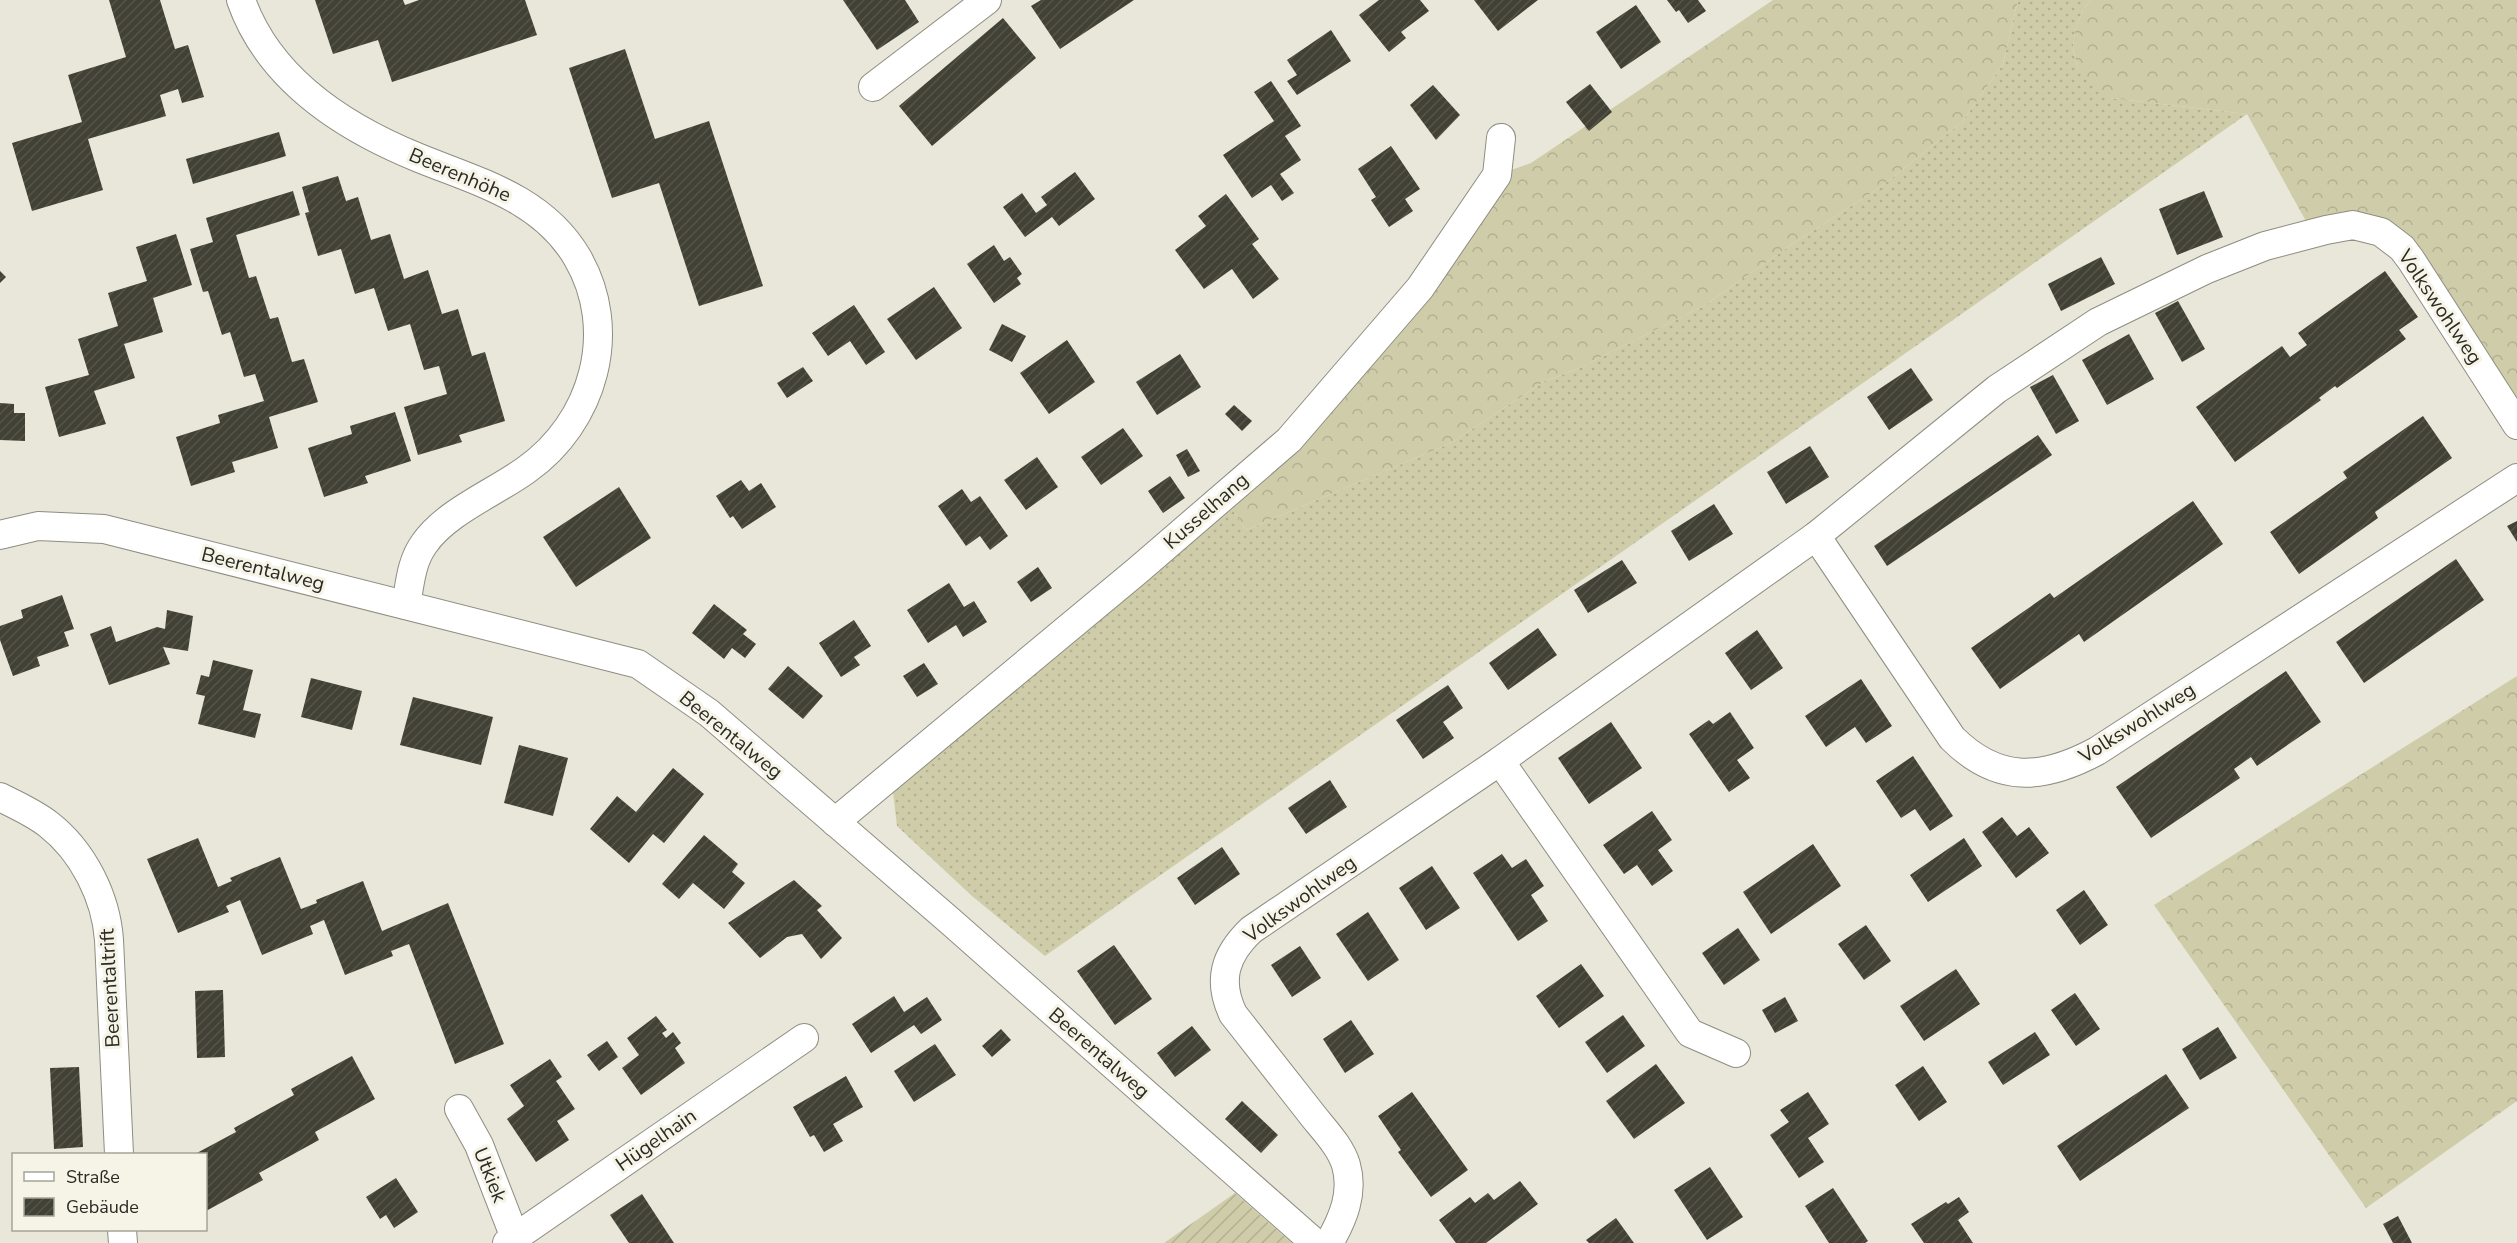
<svg xmlns="http://www.w3.org/2000/svg" width="2517" height="1243" font-family="'Nunito Sans',sans-serif">
  <style>
    .grass { fill: url(#grass-dots) }
    .forest { fill: url(#forest-crowns) }
    .garden { fill: url(#garden-furrows) }
    .building { fill: url(#building-hatch) }
    .lines { fill: none; stroke-linecap: round; stroke-linejoin: round }
    .street-casing { stroke: #8e8d80; stroke-width: 30 }
    .street { stroke: #fff; stroke-width: 28 }
    .labels { text-anchor: middle; dominant-baseline: central; stroke-width: 6; stroke-linejoin: round; paint-order: stroke }
    .street-label { font-size: 20px; fill: #2b2b26; stroke: #f5f4e6 }
  </style>
  <defs>
    <pattern id="grass-dots" width="8" height="8" patternUnits="userSpaceOnUse" patternTransform="scale(1.5)"><rect width="8" height="8" fill="#cfcda9"/><path d="M2 2h.1M6 6h.1" fill="none" stroke="#b2b091" stroke-width="1.8" stroke-linecap="round"/></pattern>
    <pattern id="forest-crowns" width="20" height="18" patternUnits="userSpaceOnUse" patternTransform="scale(1.5)"><rect width="20" height="18" fill="#cfcda9"/><path d="M2 6a3 3 0 1 1 6 0M12 15a3 3 0 1 1 6 0" fill="none" stroke="#b2b091"/></pattern>
    <pattern id="garden-furrows" width="10" height="10" patternUnits="userSpaceOnUse" patternTransform="scale(1.5)"><rect width="10" height="10" fill="#cfcda9"/><path d="M-1 1l2-2M0 10L10 0M9 11l2-2" fill="none" stroke="#b2b091"/></pattern>
    <pattern id="building-hatch" width="6" height="6" patternUnits="userSpaceOnUse" patternTransform="scale(1.5)"><rect width="6" height="6" fill="#424135"/><path d="M-1 1l2-2M0 6l6-6M5 7l2-2" fill="none" stroke="#55544a"/></pattern>
  </defs>
  <rect width="100%" height="100%" fill="#e8e7d9"/>
  <polygon class="grass" points="2018,0 2091,0 2083,10 2075,30 2073,49 2077,66 2111,98 2247,114 1045,956 972,896 897,826 891,775 1224,496 1246,530 1451,443 1545,381 1575,370 1705,305 1791,245 1882,186 1962,122 2003,64"/>
  <g class="forest">
    <polygon points="1773,0 2018,0 2003,64 1962,122 1882,186 1791,245 1705,305 1575,370 1545,381 1451,443 1246,530 1224,496 1289,440 1497,175 1531,163"/>
    <polygon points="2091,0 2517,0 2517,425 2391,238 2313,234 2247,114 2111,98 2088,82 2077,66 2073,48 2075,30 2083,10"/>
    <polygon points="2517,676 2517,1101 2366,1208 2154,905"/>
  </g>
  <polygon class="garden" points="1235,1193 1292,1243 1164,1243"/>
  <g class="building">
    <polygon points="109,0 160,0 175,49 188,45 204,97 182,103 178,89 160,95 166,116 88,139 103,190 32,211 12,143 82,122 68,75 126,57"/>
    <polygon points="315,0 403,0 405,5 419,0 525,0 537,35 392,82 378,40 333,54"/>
    <polygon points="843,0 905,0 919,22 877,50"/>
    <polygon points="1041,0 1134,0 1060,49 1031,6"/>
    <polygon points="1379,0 1420,0 1429,11 1401,32 1406,38 1389,52 1359,15"/>
    <polygon points="1474,0 1538,0 1498,31"/>
    <polygon points="1667,0 1698,0 1706,11 1688,23 1679,10 1676,12"/>
    <polygon points="1636,5 1661,42 1621,69 1596,32"/>
    <polygon points="1003,18 1036,58 932,146 899,106"/>
    <polygon points="1331,30 1351,61 1297,95 1287,81 1297,75 1287,60"/>
    <polygon points="625,49 655,139 709,121 763,286 699,306 659,183 612,198 569,68"/>
    <polygon points="1271,81 1301,126 1285,136 1301,160 1280,174 1294,193 1282,201 1271,185 1252,198 1223,155 1274,121 1254,92"/>
    <polygon points="1590,84 1612,112 1589,131 1566,102"/>
    <polygon points="1433,85 1460,115 1436,140 1410,105"/>
    <polygon points="279,132 286,156 193,184 186,159"/>
    <polygon points="1391,146 1420,189 1405,199 1413,211 1389,227 1371,200 1376,197 1358,169"/>
    <polygon points="1075,172 1095,199 1059,226 1052,217 1025,237 1003,207 1022,193 1036,213 1047,205 1041,197"/>
    <polygon points="338,176 346,201 358,197 371,240 390,234 404,279 428,270 442,314 458,309 472,356 485,352 505,421 459,435 462,442 418,455 404,407 447,394 439,366 424,370 410,324 388,331 374,288 355,294 341,249 318,256 305,213 309,212 302,187"/>
    <polygon points="293,191 300,215 236,235 249,278 256,276 270,319 278,317 292,362 304,359 318,402 269,417 278,448 232,462 235,472 191,486 176,437 220,423 218,415 264,401 255,374 244,377 230,332 222,335 208,291 203,292 190,249 213,242 206,218"/>
    <polygon points="2204,191 2223,237 2177,255 2159,209"/>
    <polygon points="1226,194 1259,239 1252,244 1279,279 1253,299 1232,269 1204,289 1175,250 1206,226 1198,216"/>
    <polygon points="176,234 192,285 153,298 163,332 124,344 135,378 94,391 106,424 59,437 45,387 89,375 78,339 118,326 108,293 147,281 136,247"/>
    <polygon points="994,245 1004,261 1010,257 1022,274 1017,278 1021,284 994,303 967,264"/>
    <polygon points="2101,257 2115,284 2061,311 2048,284"/>
    <polygon points="0,271 6,277 0,283"/>
    <polygon points="2385,271 2418,317 2399,330 2406,339 2337,388 2335,386 2319,398 2321,400 2235,462 2196,407 2282,346 2290,357 2307,345 2298,333"/>
    <polygon points="934,287 962,328 916,360 887,319"/>
    <polygon points="2178,301 2205,349 2182,362 2155,313"/>
    <polygon points="854,305 885,352 866,365 850,341 828,356 812,333"/>
    <polygon points="1002,324 1026,336 1012,362 989,350"/>
    <polygon points="2129,334 2154,379 2107,405 2082,360"/>
    <polygon points="1067,340 1095,382 1049,414 1020,373"/>
    <polygon points="1180,354 1201,387 1157,415 1136,382"/>
    <polygon points="803,367 813,381 787,398 777,383"/>
    <polygon points="1911,368 1933,400 1889,430 1867,397"/>
    <polygon points="2053,375 2079,421 2056,434 2030,387"/>
    <polygon points="0,403 14,404 14,413 25,413 25,441 0,440"/>
    <polygon points="1234,405 1252,421 1242,431 1225,414"/>
    <polygon points="395,412 411,461 365,476 368,483 324,497 308,448 352,434 350,426"/>
    <polygon points="2423,416 2452,458 2375,512 2378,518 2299,574 2270,532 2347,478 2343,472"/>
    <polygon points="1123,428 1143,456 1101,485 1081,457"/>
    <polygon points="2038,435 2052,455 1887,566 1874,546"/>
    <polygon points="1810,446 1829,477 1786,504 1767,472"/>
    <polygon points="1187,449 1200,471 1188,477 1176,455"/>
    <polygon points="1037,457 1058,487 1026,510 1004,480"/>
    <polygon points="1170,476 1185,498 1163,513 1148,491"/>
    <polygon points="741,480 749,491 761,483 776,507 742,529 733,516 730,518 716,496"/>
    <polygon points="619,487 651,538 576,587 543,537"/>
    <polygon points="962,489 971,502 980,496 1008,536 990,550 980,536 966,546 938,506"/>
    <polygon points="2193,501 2223,544 2084,642 2079,634 2000,689 1971,648 2050,593 2054,598"/>
    <polygon points="1714,504 1733,534 1689,561 1671,531"/>
    <polygon points="2517,521 2517,542 2507,526"/>
    <polygon points="2456,559 2484,600 2364,683 2336,642"/>
    <polygon points="1622,560 1637,583 1588,613 1574,590"/>
    <polygon points="1038,567 1052,588 1031,602 1017,582"/>
    <polygon points="949,583 964,607 974,601 987,622 963,637 956,625 928,643 907,610"/>
    <polygon points="62,595 74,629 64,632 69,646 37,657 40,666 13,676 0,640 0,626 23,618 21,610"/>
    <polygon points="714,604 747,630 743,634 756,644 745,658 732,648 724,659 692,633"/>
    <polygon points="167,610 193,616 188,651 163,647 170,664 109,685 90,634 111,626 116,642 157,627 165,629"/>
    <polygon points="854,620 871,646 854,657 860,665 841,677 819,643"/>
    <polygon points="1538,628 1557,655 1508,690 1489,663"/>
    <polygon points="1757,630 1783,668 1751,690 1725,653"/>
    <polygon points="213,660 253,670 243,710 261,714 255,738 198,724 205,696 196,694 201,675 209,677"/>
    <polygon points="924,663 938,684 917,697 903,676"/>
    <polygon points="788,666 823,696 803,719 768,689"/>
    <polygon points="2286,671 2321,722 2257,766 2251,757 2234,769 2240,778 2151,838 2116,787"/>
    <polygon points="311,678 362,691 352,730 301,717"/>
    <polygon points="1861,679 1892,726 1866,743 1855,727 1826,747 1805,716"/>
    <polygon points="1448,685 1463,708 1443,722 1454,738 1423,759 1396,720"/>
    <polygon points="413,697 493,717 481,765 400,745"/>
    <polygon points="1730,712 1754,748 1737,760 1750,778 1729,792 1689,734 1709,720 1713,724"/>
    <polygon points="1611,722 1642,768 1589,804 1558,758"/>
    <polygon points="519,745 568,758 553,816 504,803"/>
    <polygon points="1913,756 1953,816 1930,831 1915,809 1901,818 1876,781"/>
    <polygon points="673,768 704,794 664,843 653,834 629,863 590,829 617,796 636,812"/>
    <polygon points="1330,780 1347,807 1306,834 1288,808"/>
    <polygon points="1652,811 1672,840 1658,850 1673,871 1652,886 1637,865 1624,874 1603,845"/>
    <polygon points="2002,817 2017,836 2029,827 2049,853 2016,878 1982,832"/>
    <polygon points="704,835 738,864 732,872 745,883 724,909 693,883 679,899 662,884"/>
    <polygon points="198,838 218,887 232,881 230,878 280,857 301,909 317,903 316,900 363,881 382,931 448,903 504,1044 455,1064 409,944 391,951 393,956 345,975 324,920 310,926 313,934 262,955 240,900 226,906 229,912 178,933 147,859"/>
    <polygon points="1964,838 1982,866 1928,902 1910,875"/>
    <polygon points="1813,844 1841,886 1771,934 1743,892"/>
    <polygon points="1222,847 1240,874 1195,905 1177,878"/>
    <polygon points="1502,854 1512,868 1526,859 1544,886 1531,895 1548,921 1518,941 1473,873"/>
    <polygon points="1432,866 1460,908 1426,930 1399,888"/>
    <polygon points="794,880 822,906 817,910 842,938 821,959 802,934 787,937 760,958 728,923"/>
    <polygon points="2084,890 2108,925 2080,945 2056,910"/>
    <polygon points="1368,912 1399,960 1368,981 1336,934"/>
    <polygon points="1866,925 1891,961 1864,980 1838,944"/>
    <polygon points="1738,928 1760,960 1724,985 1702,953"/>
    <polygon points="1114,945 1152,999 1115,1025 1077,971"/>
    <polygon points="1300,946 1321,978 1292,997 1271,965"/>
    <polygon points="1581,964 1604,996 1559,1028 1536,996"/>
    <polygon points="1956,969 1980,1004 1924,1041 1900,1006"/>
    <polygon points="223,990 225,1057 197,1058 195,991"/>
    <polygon points="2075,993 2100,1029 2076,1046 2051,1010"/>
    <polygon points="894,996 904,1012 927,997 942,1020 921,1034 914,1025 871,1053 852,1024"/>
    <polygon points="1785,997 1798,1021 1775,1033 1762,1010"/>
    <polygon points="1623,1015 1645,1046 1607,1073 1585,1042"/>
    <polygon points="656,1016 667,1030 662,1033 666,1038 673,1032 681,1043 675,1048 685,1063 641,1095 622,1068 639,1055 627,1038"/>
    <polygon points="1351,1020 1374,1054 1345,1073 1323,1039"/>
    <polygon points="1192,1026 1211,1050 1175,1077 1157,1053"/>
    <polygon points="2218,1027 2237,1058 2200,1080 2182,1049"/>
    <polygon points="1001,1029 1011,1040 992,1057 982,1046"/>
    <polygon points="2035,1032 2050,1055 2003,1085 1988,1062"/>
    <polygon points="607,1041 618,1057 599,1071 587,1055"/>
    <polygon points="935,1044 956,1075 914,1102 894,1071"/>
    <polygon points="352,1056 375,1099 315,1132 319,1140 259,1173 263,1180 206,1211 206,1154 195,1154 236,1132 234,1128 294,1095 291,1089"/>
    <polygon points="550,1059 562,1077 556,1081 575,1109 557,1121 569,1140 536,1162 507,1119 524,1106 510,1085"/>
    <polygon points="1656,1064 1685,1103 1634,1139 1606,1101"/>
    <polygon points="1923,1066 1947,1102 1919,1121 1895,1085"/>
    <polygon points="79,1067 83,1147 54,1149 50,1068"/>
    <polygon points="2166,1074 2189,1108 2080,1181 2057,1146"/>
    <polygon points="846,1076 863,1107 833,1124 843,1141 824,1152 814,1135 810,1137 793,1107"/>
    <polygon points="1412,1092 1468,1170 1431,1197 1398,1152 1401,1150 1378,1116"/>
    <polygon points="1808,1092 1829,1124 1808,1138 1824,1162 1799,1178 1770,1135 1789,1122 1780,1110"/>
    <polygon points="1242,1101 1278,1135 1261,1153 1225,1119"/>
    <polygon points="1710,1167 1743,1217 1707,1240 1674,1190"/>
    <polygon points="396,1178 418,1212 394,1228 386,1215 380,1219 366,1197"/>
    <polygon points="1520,1181 1538,1204 1486,1243 1456,1243 1439,1220 1470,1197 1475,1203 1488,1193 1494,1200"/>
    <polygon points="1833,1188 1868,1241 1865,1243 1829,1243 1805,1206"/>
    <polygon points="642,1194 674,1243 629,1243 610,1215"/>
    <polygon points="1959,1197 1969,1212 1958,1220 1973,1243 1924,1243 1911,1224 1946,1202 1948,1204"/>
    <polygon points="2398,1216 2412,1243 2393,1243 2383,1224"/>
    <polygon points="1616,1218 1634,1243 1589,1243 1586,1240"/>
  </g>
  <g class="lines">
    <g class="street-casing">
      <g id="street">
        <path d="M241,0C269,80 345,128 419,158C478,182 542,198 577,257C620,330 594,422 526,470C494,493 446,512 424,544C411,562 410,584 406,605"/>
        <polyline points="873,87 987,0"/>
        <polyline points="0,535 38,526 104,529 638,664 709,713 950,921 1315,1243"/>
        <path d="M1816,536L1952,738C1998,784 2043,780 2097,751L2517,478"/>
        <polyline points="1500,761 1690,1033 1736,1053"/>
        <path d="M0,797C16,805 34,813 48,824C83,851 106,897 109,940L119,1154"/>
        <polyline points="835,822 1137,571 1289,440 1420,288 1497,175 1501,138"/>
        <polyline points="459,1109 479,1145 517,1243"/>
        <polyline points="122,1230 123,1243"/>
        <polyline points="507,1243 804,1038"/>
        <path d="M1329,1243C1343,1219 1354,1193 1346,1165C1340,1145 1322,1128 1310,1112C1284,1079 1258,1046 1233,1014C1217,980 1225,955 1251,930L1500,761L1816,536L1997,389L2098,322L2207,269L2265,246L2326,230L2353,225L2381,232L2402,248L2411,260L2517,425"/>
      </g>
    </g>
    <use href="#street" class="street"/>
  </g>
  <g class="labels">
    <g class="street-label">
      <text transform="translate(460 175) rotate(23)">Beerenhöhe</text>
      <text transform="translate(2440 307) rotate(56)">Volkswohlweg</text>
      <text transform="translate(1206 511) rotate(-41)">Kusselhang</text>
      <text transform="translate(263 569) rotate(14)">Beerentalweg</text>
      <text transform="translate(2137 723) rotate(-32)">Volkswohlweg</text>
      <text transform="translate(731 735) rotate(39)">Beerentalweg</text>
      <text transform="translate(1300 899) rotate(-36)">Volkswohlweg</text>
      <text transform="translate(110 988) rotate(-93)">Beerentaltrift</text>
      <text transform="translate(1099 1053) rotate(41)">Beerentalweg</text>
      <text transform="translate(656 1140) rotate(-35)">Hügelhain</text>
      <text transform="translate(490 1175) rotate(68)">Utkiek</text>
    </g>
  </g>
  <rect x="12" y="1153" width="195" height="78" fill="#f5f4e6" stroke="#a4a499" stroke-width="1.5"/>
  <rect x="24" y="1172" width="30" height="9" fill="#ffffff" stroke="#a4a499" stroke-width="1.5"/>
  <text x="66" y="1183" font-size="18" fill="#2b2b26">Straße</text>
  <rect x="24" y="1198" width="30" height="18" fill="url(#building-hatch)" stroke="#a4a499" stroke-width="1.5"/>
  <text x="66" y="1213" font-size="18" fill="#2b2b26">Gebäude</text>
</svg>
